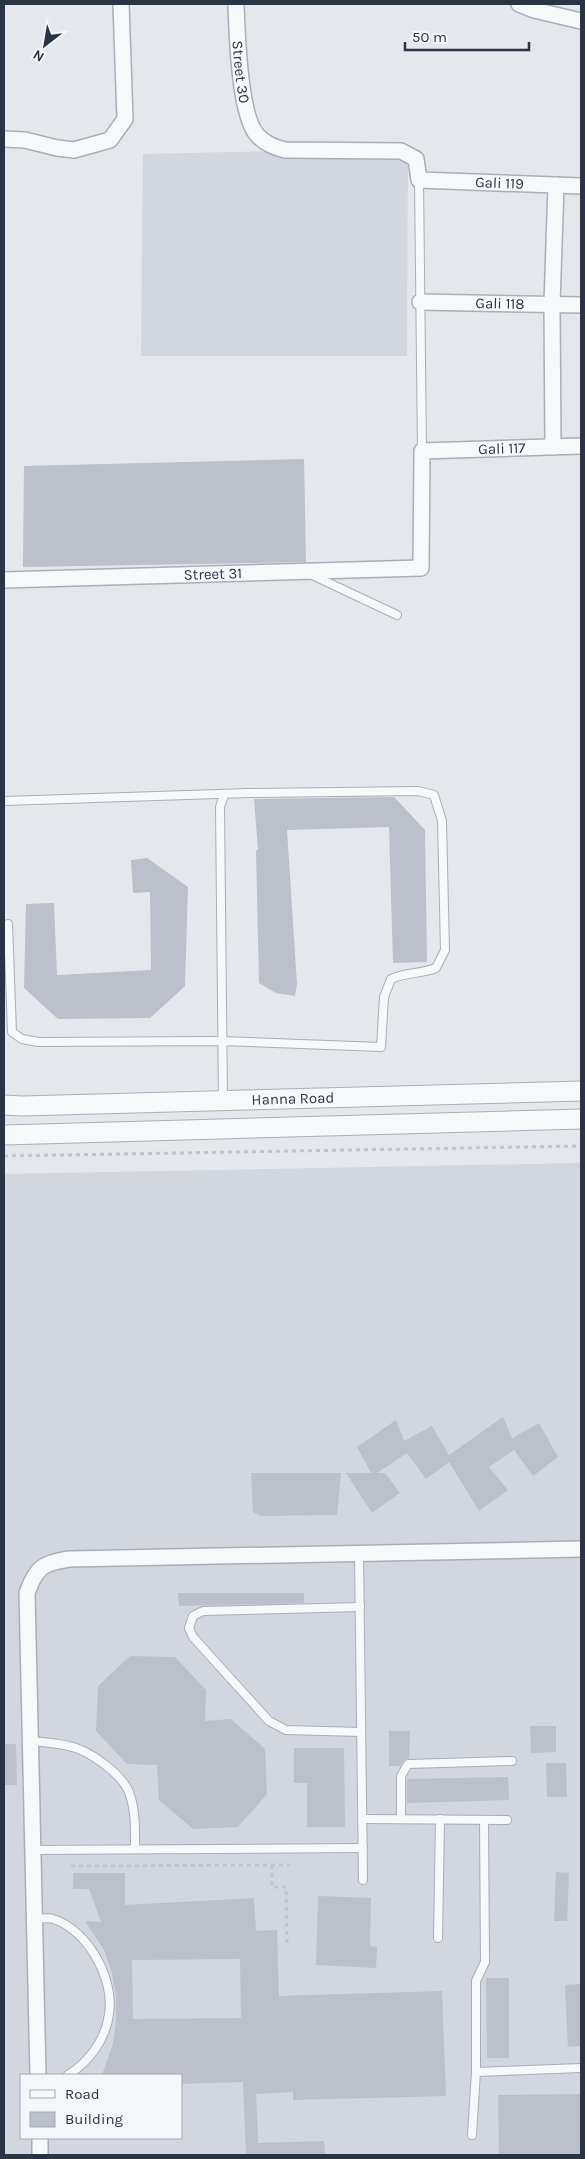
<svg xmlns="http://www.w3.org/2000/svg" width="585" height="2159" font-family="Karla,sans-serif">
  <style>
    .built { fill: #d2d6de; fill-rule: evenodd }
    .building { fill: #bbc0ca; fill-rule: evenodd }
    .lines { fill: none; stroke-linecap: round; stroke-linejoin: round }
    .service-casing { stroke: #a9aeb7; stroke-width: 10 }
    .minor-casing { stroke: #a9aeb7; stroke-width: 18 }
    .tertiary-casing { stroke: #a9aeb7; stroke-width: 21 }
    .path { stroke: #c2c5cb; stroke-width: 3; stroke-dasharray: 4 4; stroke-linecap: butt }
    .service { stroke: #f7f8fa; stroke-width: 8 }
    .minor { stroke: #f7f8fa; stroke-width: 15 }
    .tertiary { stroke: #f7f8fa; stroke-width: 19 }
    .labels { text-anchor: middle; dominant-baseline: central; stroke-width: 4; stroke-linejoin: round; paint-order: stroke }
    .street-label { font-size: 15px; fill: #2b3445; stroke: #f4f6f9 }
  </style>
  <rect width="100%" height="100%" fill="#e4e7ec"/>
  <g class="built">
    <polygon points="408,148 407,356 141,356 143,154"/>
    <path d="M581,1163V2155H4V1174ZM21,2075H181V2138H21Z"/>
  </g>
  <g class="building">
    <polygon points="304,459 306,562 23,567 24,466"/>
    <polygon points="394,797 425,830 427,962 393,963 389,827 287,830 297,984 295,996 276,993 259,983 256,850 258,850 254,799"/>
    <polygon points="147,858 188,887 185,986 150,1018 58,1019 24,988 26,904 54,903 57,975 151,970 150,892 133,893 131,860"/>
    <polygon points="503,1417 512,1438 539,1423 558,1457 533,1476 514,1450 489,1467 508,1490 479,1511 449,1462 426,1479 407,1453 377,1473 385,1473 400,1493 372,1513 346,1473 371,1473 357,1447 396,1420 404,1441 432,1426 449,1455"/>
    <polygon points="251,1473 341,1473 337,1515 261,1516 253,1512"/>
    <polygon points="178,1593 304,1593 304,1603 179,1606"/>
    <polygon points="130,1656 175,1657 206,1690 205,1721 231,1719 265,1749 267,1794 238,1827 193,1829 159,1800 157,1765 127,1764 96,1731 98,1686"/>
    <polygon points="530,1726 556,1726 556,1752 531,1753"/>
    <polygon points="389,1731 410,1731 409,1758 405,1759 400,1766 389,1766"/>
    <polygon points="4,1744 16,1744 17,1785 4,1785"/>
    <polygon points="294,1748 344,1748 345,1827 307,1827 307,1783 294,1783"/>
    <polygon points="546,1763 566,1763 567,1797 547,1797"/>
    <polygon points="508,1777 509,1800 407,1803 407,1779"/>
    <polygon points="556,1872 569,1873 567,1921 554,1921"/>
    <path d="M73,1873H125V1905L254,1898L256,1931L277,1930L279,1996L442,1991L446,2096L293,2100V2092L256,2094L258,2143L324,2141L325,2155H246L243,2082L181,2084V2075H102L113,2044L116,2022V1996L112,1973L104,1950L85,1921L101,1922L89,1889H73ZM240,1959L241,2018L133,2019L132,1960Z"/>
    <polygon points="318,1896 371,1898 370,1946 377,1947 376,1968 316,1965"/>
    <polygon points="486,1978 509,1978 509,2058 487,2058"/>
    <polygon points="581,1984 581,2046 568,2047 565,1985"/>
    <polygon points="581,2094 581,2155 499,2155 498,2095"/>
  </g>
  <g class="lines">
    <g class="service-casing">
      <g id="service">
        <polyline points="419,180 422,451"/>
        <polyline points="310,574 397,615"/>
        <path d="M4,801L248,793L418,791L434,795L442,821L445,950L436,968C421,974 406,972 391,979L384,997L381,1047L222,1041L38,1042L22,1039L12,1032L8,924"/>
        <polyline points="223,1100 220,807 224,795"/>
        <polyline points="359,1553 363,1880"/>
        <polyline points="360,1607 203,1611 193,1616 189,1628 193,1637 269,1721 286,1730 361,1732"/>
        <path d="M30,1741C43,1742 56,1743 69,1746C89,1750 124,1775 130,1795C136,1813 135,1832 135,1849"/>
        <polyline points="362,1819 507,1820"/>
        <polyline points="401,1819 401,1776 408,1764 512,1761"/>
        <polyline points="32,1850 363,1848"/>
        <path d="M34,1919C39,1919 48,1917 53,1919C87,1929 115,1979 109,2014C106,2039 89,2062 68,2075"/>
        <polyline points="438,1938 440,1819"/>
        <polyline points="476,2072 581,2068"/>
        <polyline points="472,2135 476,2072 476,1981 485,1962 484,1820"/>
      </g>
    </g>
    <g class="minor-casing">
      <g id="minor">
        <path id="s1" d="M236,4C237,32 239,117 258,136C266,144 274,147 285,150L401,151L416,159L419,180L581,186"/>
        <polyline points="519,4 534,10 581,21"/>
        <polyline points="4,139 25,140 57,148 74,150 110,140 125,119 121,4"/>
        <path id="s2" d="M420,302L581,305"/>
        <polyline points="553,447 552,304 556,185"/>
        <path id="s3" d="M4,580L421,568L422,451L581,446"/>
        <path d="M38,2075L27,1593C36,1568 42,1563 69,1559L581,1549"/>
        <polyline points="40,2138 40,2155"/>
      </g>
    </g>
    <g class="tertiary-casing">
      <g id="tertiary">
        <path id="s4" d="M4,1105L22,1106L581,1091"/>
        <polyline points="4,1135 581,1119"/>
      </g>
    </g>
    <g class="path">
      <polyline points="4,1156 581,1146"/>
      <polyline points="272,1865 272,1887 286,1887 287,1946"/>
      <polyline points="71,1866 290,1865"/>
    </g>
    <use href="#service" class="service"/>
    <use href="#minor" class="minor"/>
    <use href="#tertiary" class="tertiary"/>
  </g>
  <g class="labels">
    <g class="street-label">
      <text stroke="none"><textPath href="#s1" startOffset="68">Street 30</textPath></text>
      <text stroke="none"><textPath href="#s1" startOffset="401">Gali 119</textPath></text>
      <text stroke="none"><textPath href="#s2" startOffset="80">Gali 118</textPath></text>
      <text stroke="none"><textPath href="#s3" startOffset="614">Gali 117</textPath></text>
      <text stroke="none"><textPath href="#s3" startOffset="209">Street 31</textPath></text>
      <text stroke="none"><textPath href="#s4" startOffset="289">Hanna Road</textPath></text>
    </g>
  </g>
  <rect width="585" height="2159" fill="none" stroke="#2b3445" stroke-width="10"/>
  <rect x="20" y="2074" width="162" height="65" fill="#f4f6f9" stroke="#a4a8b1"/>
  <rect x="30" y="2090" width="25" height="8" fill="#f7f8fa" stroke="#a4a8b1"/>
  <text x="65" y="2099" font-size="15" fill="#2b3445">Road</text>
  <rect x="30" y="2112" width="25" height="15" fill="#bbc0ca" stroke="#a4a8b1"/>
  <text x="65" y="2124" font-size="15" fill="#2b3445">Building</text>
  <g transform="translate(45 45) rotate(211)" stroke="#f4f6f9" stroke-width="4" paint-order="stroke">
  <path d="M0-4L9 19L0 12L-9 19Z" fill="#2b3445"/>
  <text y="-8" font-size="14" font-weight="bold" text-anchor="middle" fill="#2b3445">N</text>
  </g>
  <path d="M405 42v8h124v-8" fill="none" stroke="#2b3445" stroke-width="2.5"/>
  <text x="412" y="42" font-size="15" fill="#2b3445" stroke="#f4f6f9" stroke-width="4" paint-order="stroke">50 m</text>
</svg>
